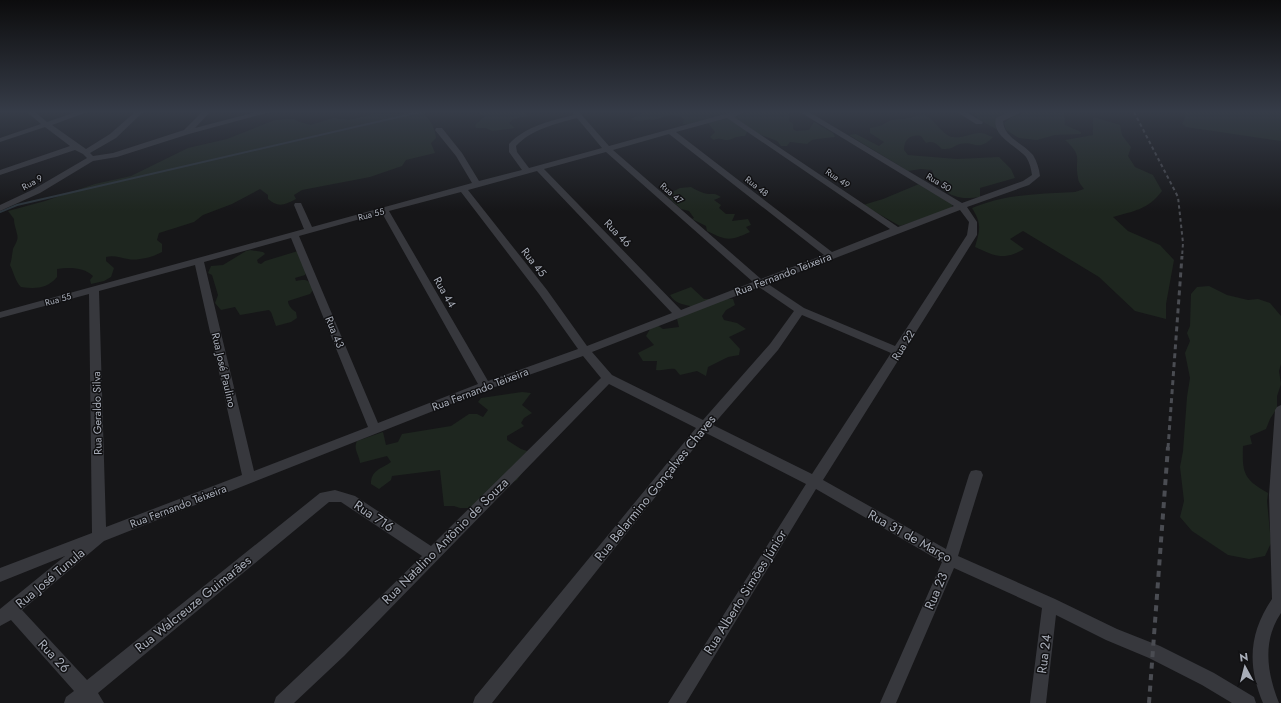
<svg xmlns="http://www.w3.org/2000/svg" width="1281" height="703" font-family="Jost,sans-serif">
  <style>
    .green { fill: #1e261f }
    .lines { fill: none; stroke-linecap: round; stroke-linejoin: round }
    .stream { stroke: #2c353c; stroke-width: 2 }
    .minor { fill: #37383d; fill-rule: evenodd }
    .rail-far2 { stroke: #4a4c52; stroke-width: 2; stroke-dasharray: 3.5 3; stroke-linecap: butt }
    .rail-far1 { stroke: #4a4c52; stroke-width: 3; stroke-dasharray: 5 4; stroke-linecap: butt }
    .rail { stroke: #4a4c52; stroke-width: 4; stroke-dasharray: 6 5.5; stroke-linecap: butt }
    .labels { text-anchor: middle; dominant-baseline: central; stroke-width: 3; stroke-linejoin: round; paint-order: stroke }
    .far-street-label { font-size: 9px; fill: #a8adb8; stroke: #111113 }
    .street-label { font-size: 11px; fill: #a8adb8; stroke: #111113 }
    .near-street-label { font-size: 13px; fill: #a8adb8; stroke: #111113 }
  </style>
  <rect width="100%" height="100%" fill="#161618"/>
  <g class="green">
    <path d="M410,112H425V115C431,122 435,128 436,138L431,143L435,153L406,160L402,166L370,177L302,190L294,195L296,199C285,205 278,208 268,199V195L260,189L232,204L203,215L194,222L159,233L157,240L162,244V252C153,257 138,261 128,259C120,258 115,255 106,257V261L114,268L111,277L104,281L91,284L90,280L93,276C84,267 69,267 57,269V277C47,289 35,289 21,287C15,281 14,273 10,265C12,259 12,254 13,249C15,244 19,240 17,234C16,228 14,225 14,219L8,211L45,201L95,184L131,176L188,148L227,139L275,120L294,119L299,122L311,125L333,118L349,120L374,114H402Z"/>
    <polygon points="479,112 523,112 528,116 514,119 509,123 515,128 492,131 486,128 476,128 475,125 485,116 479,114"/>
    <path d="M645,112H736L690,124H683L684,119C667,110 666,119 651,120L650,119L640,121L630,119Z"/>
    <path d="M750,112H789V121L793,124V129L796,131L809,130L814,122L833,133L835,137L817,139L812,140L807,144L790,142L787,146H781L777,141L748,130L745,136C736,135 731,141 725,140C720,139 719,138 714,140L710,137L715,132L708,123Z"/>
    <polygon points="979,112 1007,112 999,116 996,129 978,119 975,115"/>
    <polygon points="1027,112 1064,113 1065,125 1081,132 1081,134 1055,135 1037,140 1019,138 1006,130 1004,123 1011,118"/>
    <polygon points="1184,112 1281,112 1281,141 1186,127 1182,124 1185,118"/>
    <path d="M924,114C935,120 943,136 953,137C962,139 972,132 981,133C985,133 989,136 993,137C978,153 974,140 960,144C951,147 954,149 942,149C937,144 933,140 926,143L921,136C911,134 904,139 904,150L908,155L957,159L999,157L1011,169L1015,178L980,188V197C964,199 956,199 942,189L947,181L936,182L932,170L921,169L908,171L849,135L856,134L879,146L884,142L870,133V128L880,126L891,120L905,119Z"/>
    <path d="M1093,117L1120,125L1122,135L1131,147L1128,156L1135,167L1153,175L1162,191C1148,210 1133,211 1113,217L1128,231L1160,245L1174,260L1166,304V319L1135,311L1099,277L1023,231L1010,239L1024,249C1003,261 995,256 975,247C980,230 982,224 972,208C1006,194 1038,194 1075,192L1084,189C1082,186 1078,182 1078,178C1074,158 1084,157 1065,140L1093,135Z"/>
    <polygon points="919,184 953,204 951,209 900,226 863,205 883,199"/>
    <path d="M691,187C696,190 702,193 708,194C714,194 715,193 721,197L714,200L721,205L719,208L726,214H735L732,221L748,219L751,225L746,227L750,232C730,241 727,241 707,231L706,226L692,219L694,218L689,211L681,209L666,195L680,188Z"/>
    <path d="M250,250L263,252L265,254L257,260L258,263L261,264L265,261L298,251L307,270L305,275L295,278L296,281C306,279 309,279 314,289L310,294L288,301C288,305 292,310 296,312L297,318L291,322L276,326L271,312L269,310L240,315L235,307L221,310L215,303L218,295L212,275L208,273L211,266L223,265L246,251Z"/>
    <path d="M1209,286L1227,295L1248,300L1258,299L1270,303L1281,316V364L1279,371L1281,384L1277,396V408L1270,419L1266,429L1250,436L1252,444L1243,446C1242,474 1244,479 1268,493L1267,501L1271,543L1265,556L1249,559L1228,555L1192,531L1180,517L1184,501L1180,467L1183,451L1187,397L1190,378L1185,353L1190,341L1187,333L1190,326L1191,294L1197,287Z"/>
    <path d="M691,287L704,299H733L735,305L726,310L722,316L724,320L737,323L746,329L729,337L740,349L739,355L728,357L708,367L706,376L697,371L680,375L675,369C668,368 663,371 656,370L657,361H643L638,353L654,345L646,336L650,329L657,325L663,329L679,327L677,319L691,311L690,306C681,304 675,303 670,295Z"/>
    <path d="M522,392L531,393L522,405L532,413L524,418L521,423L524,426L507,436V440L521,449L530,452L524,470L517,480L500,489L474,508H460L454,506H444L440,470L392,476L391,480L379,489L371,484C371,470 381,469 391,462L387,456L360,463C359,454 353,450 357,441L383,432L386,445L398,442L402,434L451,426L469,414H477L483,417L488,410L478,402L481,398Z"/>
  </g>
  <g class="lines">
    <polyline class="stream" points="0,212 17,205 420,112"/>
    <g class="minor">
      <polygon points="27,112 35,112 47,122 76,112 87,112 52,125 86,149 110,134 135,112 143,112 116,138 90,153 93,156 113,153 184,130 202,112 210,112 195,128 256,112 270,112 189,134 117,157 93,161 40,193 0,211 0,205 34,189 87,158 83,154 75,150 0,175 0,170 70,146 45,127 0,142 0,138 41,124"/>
      <path d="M572,112H579L609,146L732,112H745L734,117L898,227L954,206L800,112H809L962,203L1023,181L1032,175C1031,169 1030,163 1026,157C1017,146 991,136 996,118L1008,112H1022L1003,121C1004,138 1023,143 1033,155C1037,162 1039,168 1040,176L1029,185L967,207L977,222V235L823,480L946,549L969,475L971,471L976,470L981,471L983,475L958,556L1055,599L1117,629L1160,646L1214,673L1254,697L1256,703H1232L1202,685L1149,658L1106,640L1056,615L1046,703H1030L1042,608L954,568L896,703H880L942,562L816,489L686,703H668L806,484L706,433L492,703H473L475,697L696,428L609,384L344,656L294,703H274L276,697L332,644L422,556L341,502H329L98,693L104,703H64L66,697L74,691L11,620L0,626V609L65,556L0,582V568L92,533L89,294L0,318V312L304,229L294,205L295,203H301L312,227L472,183L456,156L435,130L436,128H442L462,153L479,181L522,170L509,152V144C526,126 550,121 574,115ZM577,118L602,148L529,168L517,152L516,146C532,129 555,124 577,118ZM727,118L890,229L832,252L676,132ZM669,134L824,255L761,279L613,150ZM606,152L753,282L681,310L544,169ZM537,171L672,313L587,346L547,290L468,190ZM461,192L539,294L578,349L488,381L389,211ZM960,210L969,222L967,235L895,346L804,308L768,284ZM382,213L478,384L378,423L299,236ZM291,238L368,427L254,471L204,262ZM195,265L242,475L106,527L99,291ZM759,287L794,311L770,344L703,420L612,375L592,352ZM802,315L891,353L812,474L713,425L778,350ZM583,356L601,378L431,546L355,496L335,490L320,493L87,680L22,610L104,541L489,389Z"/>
      <polygon points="957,112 966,112 983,122 982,124 976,124"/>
      <path d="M1281,405V613C1262,641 1267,673 1279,703H1263C1247,665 1249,633 1272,599L1269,495L1275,410L1277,407Z"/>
    </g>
    <polyline class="rail-far2" points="1134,112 1178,197 1183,243 1182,257"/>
    <polyline class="rail-far1" points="1168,448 1182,256"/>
    <polyline class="rail" points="1149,703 1168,447"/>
  </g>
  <linearGradient id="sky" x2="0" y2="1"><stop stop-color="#0c0c0d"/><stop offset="0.53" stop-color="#363c48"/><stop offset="1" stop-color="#363c48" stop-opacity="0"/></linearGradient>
  <rect width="1281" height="211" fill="url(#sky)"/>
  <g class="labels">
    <g class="far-street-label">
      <text transform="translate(838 178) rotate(34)">Rua 49</text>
      <text transform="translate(32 182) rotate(-29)">Rua 9</text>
      <text transform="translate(939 182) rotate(31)">Rua 50</text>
      <text transform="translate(757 186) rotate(38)">Rua 48</text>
      <text transform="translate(672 193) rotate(41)">Rua 47</text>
      <text transform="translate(371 214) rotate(-15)">Rua 55</text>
      <text transform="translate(58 299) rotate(-16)">Rua 55</text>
    </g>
    <g class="street-label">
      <text transform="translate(618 233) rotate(46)">Rua 46</text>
      <text transform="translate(534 262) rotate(52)">Rua 45</text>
      <text transform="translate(783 274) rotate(-21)">Rua Fernando Teixeira</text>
      <text transform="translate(445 292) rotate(60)">Rua 44</text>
      <text transform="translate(335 332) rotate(68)">Rua 43</text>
      <text transform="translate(903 345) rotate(-58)">Rua 22</text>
      <text transform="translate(224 370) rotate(77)">Rua José Paulino</text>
      <text transform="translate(480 389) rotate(-21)">Rua Fernando Teixeira</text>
      <text transform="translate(97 413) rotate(-91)">Rua Geraldo Silva</text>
      <text transform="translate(178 506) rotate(-21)">Rua Fernando Teixeira</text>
    </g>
    <g class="near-street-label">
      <text transform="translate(655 488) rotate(-51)">Rua Belarmino Gonçalves Chaves</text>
      <text transform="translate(374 516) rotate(34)">Rua 716</text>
      <text transform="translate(910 536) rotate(29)">Rua 31 de Março</text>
      <text transform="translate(445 541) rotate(-45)">Rua Natalino Antônio de Souza</text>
      <text transform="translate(50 578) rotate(-40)">Rua José Tunula</text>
      <text transform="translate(936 591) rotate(-67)">Rua 23</text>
      <text transform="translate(745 592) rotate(-58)">Rua Alberto Simões Júnior</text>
      <text transform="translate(193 604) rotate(-39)">Rua Walcreuze Guimarães</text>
      <text transform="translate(1044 654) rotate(-83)">Rua 24</text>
      <text transform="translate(54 656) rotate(47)">Rua 26</text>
    </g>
  </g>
  <g transform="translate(1245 667) rotate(353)" stroke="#111113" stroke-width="3" paint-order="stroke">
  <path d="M0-3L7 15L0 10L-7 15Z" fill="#a8adb8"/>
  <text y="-6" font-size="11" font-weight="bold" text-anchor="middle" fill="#a8adb8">N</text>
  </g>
</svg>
